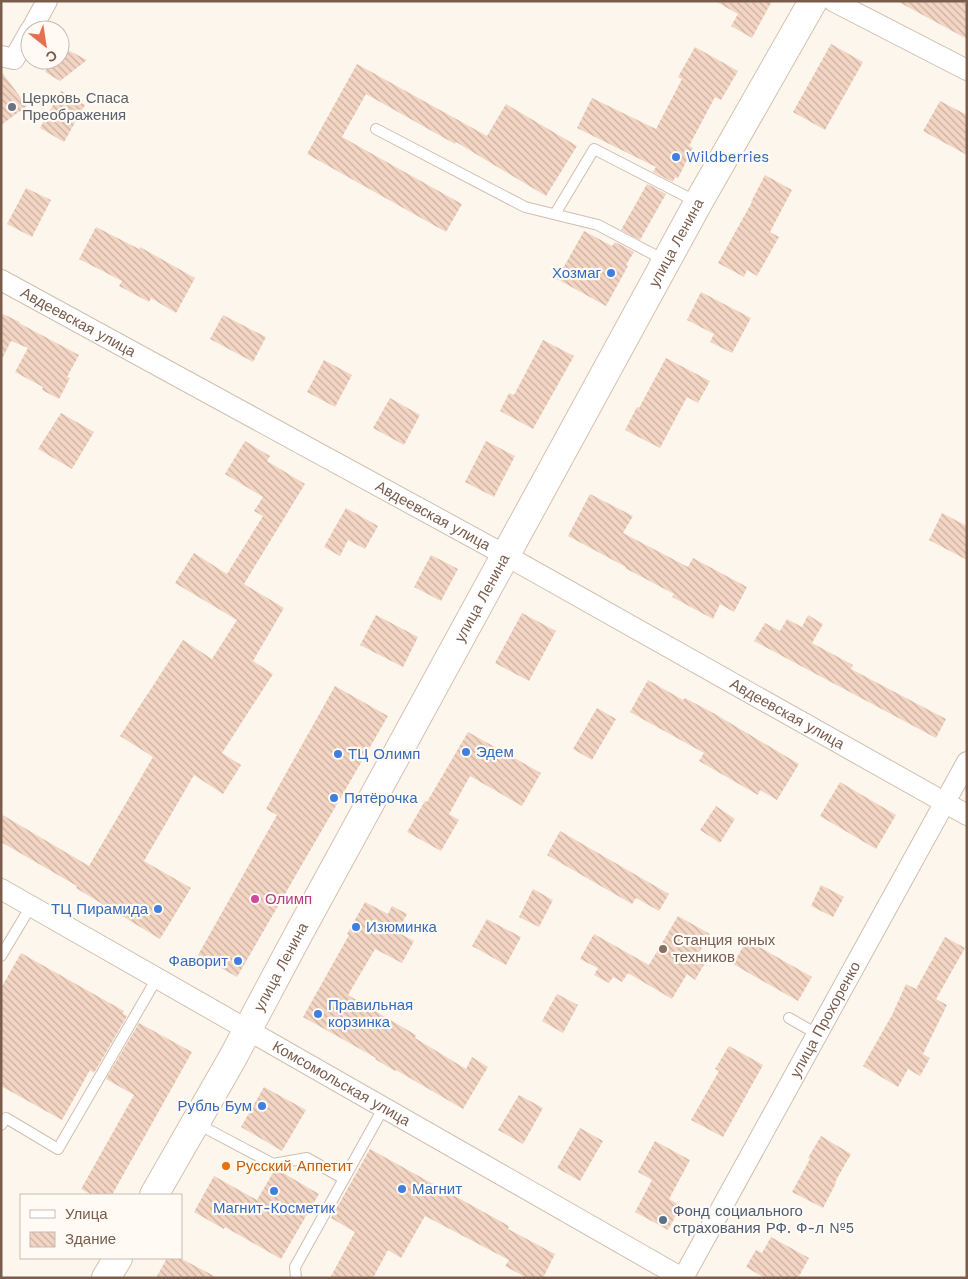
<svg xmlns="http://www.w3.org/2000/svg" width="968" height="1279" font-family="'Work Sans',sans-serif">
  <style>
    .building { fill: url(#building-back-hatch) }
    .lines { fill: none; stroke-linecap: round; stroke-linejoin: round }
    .service-casing { stroke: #d1beb0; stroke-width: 12 }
    .minor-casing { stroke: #d1beb0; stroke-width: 22 }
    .secondary-casing { stroke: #d6c0b0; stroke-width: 30 }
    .service { stroke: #fff; stroke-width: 10 }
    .minor { stroke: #fff; stroke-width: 20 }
    .secondary { stroke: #fff; stroke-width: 28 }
    .worship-dot { fill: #6b7280; stroke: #fffaf3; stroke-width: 2 }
    .shop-dot { fill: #3f7fe0; stroke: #fffaf3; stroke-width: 2 }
    .hotel-dot { fill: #d1479c; stroke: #fffaf3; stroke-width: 2 }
    .education-dot { fill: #8d6e63; stroke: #fffaf3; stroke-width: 2 }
    .food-dot { fill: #e8710a; stroke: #fffaf3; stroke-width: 2 }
    .service-dot { fill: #5c6f8a; stroke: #fffaf3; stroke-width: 2 }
    .labels { text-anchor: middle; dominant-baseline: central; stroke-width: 4.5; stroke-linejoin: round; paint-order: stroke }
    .worship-label { font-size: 15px; fill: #5b616d; stroke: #fffaf3; text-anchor: start }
    .shop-label { font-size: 15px; fill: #366cbe; stroke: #fffaf3; text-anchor: start }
    .street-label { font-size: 15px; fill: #7a5c4d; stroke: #fffaf3 }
    .hotel-label { font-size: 15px; fill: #b23c85; stroke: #fffaf3; text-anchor: start }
    .education-label { font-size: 15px; fill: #785e54; stroke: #fffaf3; text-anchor: start }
    .food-label { font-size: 15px; fill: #c56008; stroke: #fffaf3; text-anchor: start }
    .service-label { font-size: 15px; fill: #4e5e75; stroke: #fffaf3; text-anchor: start }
  </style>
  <defs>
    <pattern id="building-back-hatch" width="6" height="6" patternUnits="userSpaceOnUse" patternTransform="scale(1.25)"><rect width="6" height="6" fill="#f3d5c3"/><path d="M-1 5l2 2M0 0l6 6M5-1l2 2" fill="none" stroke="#cab0a1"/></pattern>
  </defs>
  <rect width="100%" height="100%" fill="#fdf6ec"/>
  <g class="building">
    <polygon points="715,1 772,1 752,38 731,26 738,14"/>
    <polygon points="897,1 967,1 967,39"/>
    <polygon points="831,44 863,62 825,130 793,112"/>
    <polygon points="60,46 87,60 60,81 45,72 52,60 60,60"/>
    <polygon points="695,47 738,71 721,100 715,97 689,146 693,148 678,178 675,177 673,182 653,172 656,167 577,128 592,98 656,129 682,79 678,77"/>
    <polygon points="357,64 487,136 506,104 577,146 546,196 456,142 455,144 366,94 342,137 462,204 446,232 307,154"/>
    <polygon points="1,71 27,106 1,125"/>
    <polygon points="61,91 85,105 64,142 40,128"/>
    <polygon points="940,101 967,115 967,155 923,131"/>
    <polygon points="765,175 792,190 770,232 779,237 757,276 747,270 744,277 718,263 752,202 751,202"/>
    <polygon points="647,184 666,194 640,240 621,230"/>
    <polygon points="26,188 51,200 32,237 7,224"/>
    <polygon points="96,227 139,249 140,247 195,278 176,313 151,298 149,302 119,286 122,281 79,259"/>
    <polygon points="584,231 612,246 615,242 634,252 626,265 628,266 606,306 557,279"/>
    <polygon points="701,292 751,318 732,353 710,342 714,334 687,320"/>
    <polygon points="1,313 20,322 19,323 79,355 67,377 70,378 59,399 42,390 43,387 15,372 28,348 11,341 1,361"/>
    <polygon points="223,315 266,337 253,362 210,339"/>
    <polygon points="543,340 574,356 533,429 500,411 509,393 514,395"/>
    <polygon points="666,358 710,381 698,403 687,397 660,448 625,430 637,407 639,408"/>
    <polygon points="324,360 352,375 335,407 307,392"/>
    <polygon points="390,398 420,415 404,445 373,428"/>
    <polygon points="61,413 94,432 72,469 38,449"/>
    <polygon points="245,441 270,456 267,461 305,484 244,584 284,608 253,661 273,674 222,753 241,765 223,794 194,775 144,861 191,888 160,939 76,888 77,886 1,842 1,814 89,866 153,757 120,736 183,640 212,659 237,620 175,583 194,553 227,574 263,516 254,511 263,497 225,474"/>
    <polygon points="486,441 515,456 494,497 465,482"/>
    <polygon points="590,494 633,516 623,533 688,567 693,558 747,587 734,612 720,604 713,619 672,597 674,594 625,568 626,567 568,536"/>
    <polygon points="346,508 378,526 365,549 348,540 340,556 324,547"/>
    <polygon points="942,513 967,526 967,560 929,540"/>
    <polygon points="431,555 458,569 441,601 414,587"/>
    <polygon points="522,613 556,631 529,681 495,663"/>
    <polygon points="376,615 418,637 403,667 360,645"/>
    <polygon points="808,615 823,624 812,643 853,665 851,669 946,719 936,738 754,641 765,623 780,631 787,619 802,627"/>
    <polygon points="648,680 683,700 685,698 715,714 799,764 777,800 760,790 758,795 699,761 704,753 630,712"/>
    <polygon points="335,686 388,716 237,977 198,955 277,815 266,809"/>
    <polygon points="597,708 616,719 592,760 573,749"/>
    <polygon points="468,732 541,773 522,806 470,776 449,814 459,820 441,851 407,832 425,801 427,802"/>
    <polygon points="840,782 896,815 876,849 820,816"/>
    <polygon points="716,806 735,819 720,843 700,830"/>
    <polygon points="560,831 669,894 659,911 636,898 632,904 547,855"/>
    <polygon points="821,885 844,897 833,917 811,906"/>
    <polygon points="533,889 553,900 539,927 519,917"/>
    <polygon points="365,902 388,914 392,906 407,914 397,932 414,941 402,963 375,949 348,995 416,1035 415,1038 466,1069 472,1057 488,1067 463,1109 396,1070 395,1071 375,1059 376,1058 303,1017 349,935 347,934"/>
    <polygon points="678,916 710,934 696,958 705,963 695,980 687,974 672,999 628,973 622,982 613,977 609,983 594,975 598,968 580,959 594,934 649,965"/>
    <polygon points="487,919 521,937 506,965 472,946"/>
    <polygon points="945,937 965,948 936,999 947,1005 923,1054 930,1058 920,1076 908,1069 898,1087 863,1066 892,1015 906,984 916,989"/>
    <polygon points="747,940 812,977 798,1001 733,964"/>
    <polygon points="21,953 124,1011 123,1014 127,1016 94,1073 90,1070 62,1120 1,1086 1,988"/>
    <polygon points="557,994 578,1005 563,1033 542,1021"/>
    <polygon points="139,1023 192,1052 112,1195 92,1195 81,1189 134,1095 106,1079"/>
    <polygon points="729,1046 763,1065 723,1137 691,1120 719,1071 715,1069"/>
    <polygon points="264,1087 306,1110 282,1151 241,1127"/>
    <polygon points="519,1095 543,1108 523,1144 498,1130"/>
    <polygon points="580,1128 603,1141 580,1181 557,1168"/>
    <polygon points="821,1136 851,1154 835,1182 836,1183 823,1208 792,1192 810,1159 808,1158"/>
    <polygon points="655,1141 690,1160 669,1199 681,1206 668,1230 635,1212 652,1180 638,1172"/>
    <polygon points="370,1149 509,1226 508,1229 555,1254 543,1278 527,1278 505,1266 509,1260 425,1216 401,1258 388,1250 373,1278 330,1278 355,1232 331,1218"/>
    <polygon points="278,1170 319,1194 281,1259 225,1227 224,1229 194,1212 214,1176 257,1200 274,1171"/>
    <polygon points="771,1237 809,1258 798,1278 765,1278 746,1267 756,1250 762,1253"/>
    <polygon points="167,1258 180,1258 218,1278 156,1278"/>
  </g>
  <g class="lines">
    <g class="service-casing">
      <g id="service">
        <polyline points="376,129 525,207 598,225 666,261"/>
        <polyline points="555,214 594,149 697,202"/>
        <polyline points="1,956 31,906"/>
        <polyline points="789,1018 817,1034"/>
        <polyline points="196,1123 273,1164 307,1158 344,1179"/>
        <polyline points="1,1125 6,1118 58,1149 157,978"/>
        <polyline points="296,1278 295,1267 384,1107"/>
      </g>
    </g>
    <g class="minor-casing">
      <g id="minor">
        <polyline points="833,1 967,70"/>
        <polyline points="31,30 47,1"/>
        <polyline points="1,56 14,59 30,31"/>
        <path id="s1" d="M1,280L505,555L967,815"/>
        <path id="s2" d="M1,889L682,1278"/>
        <path id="s3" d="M683,1278L967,762"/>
      </g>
    </g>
    <g class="secondary-casing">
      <g id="secondary">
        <path id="s4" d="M154,1195L232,1059L298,935L698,203L813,1"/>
        <polyline points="106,1278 118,1258"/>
      </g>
    </g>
    <use href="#service" class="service"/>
    <use href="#minor" class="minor"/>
    <use href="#secondary" class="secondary"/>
  </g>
  <circle class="worship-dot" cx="12" cy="107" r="5"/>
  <g class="shop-dot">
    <circle cx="676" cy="157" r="5"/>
    <circle cx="611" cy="273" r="5"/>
    <circle cx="466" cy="752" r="5"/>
    <circle cx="338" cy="754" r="5"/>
    <circle cx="334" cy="798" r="5"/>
    <circle cx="158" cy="909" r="5"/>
    <circle cx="356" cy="927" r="5"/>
    <circle cx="238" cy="961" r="5"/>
    <circle cx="318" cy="1014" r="5"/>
    <circle cx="262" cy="1106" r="5"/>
    <circle cx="402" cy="1189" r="5"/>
    <circle cx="274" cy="1191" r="5"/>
  </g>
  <circle class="hotel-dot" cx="255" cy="899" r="5"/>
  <circle class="education-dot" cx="663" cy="949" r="5"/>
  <circle class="food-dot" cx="226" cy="1166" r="5"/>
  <circle class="service-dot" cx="663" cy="1220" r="5"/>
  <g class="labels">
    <g class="worship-label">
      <text x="22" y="98">Церковь Спаса<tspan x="22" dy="17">Преображения</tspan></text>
    </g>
    <g class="shop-label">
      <text x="686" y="157">Wildberries</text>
      <text x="601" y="273" text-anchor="end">Хозмаг</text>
      <text x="476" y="752">Эдем</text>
      <text x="348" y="754">ТЦ Олимп</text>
      <text x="344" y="798">Пятёрочка</text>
      <text x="148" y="909" text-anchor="end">ТЦ Пирамида</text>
      <text x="366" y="927">Изюминка</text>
      <text x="228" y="961" text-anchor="end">Фаворит</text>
      <text x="328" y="1005">Правильная<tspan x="328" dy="17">корзинка</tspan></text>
      <text x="252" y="1106" text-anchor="end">Рубль Бум</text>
      <text x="412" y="1189">Магнит</text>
      <text x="274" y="1208" text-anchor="middle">Магнит-Косметик</text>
    </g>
    <g class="street-label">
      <text stroke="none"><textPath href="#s4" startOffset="1086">улица Ленина</textPath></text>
      <text stroke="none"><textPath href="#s1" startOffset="88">Авдеевская улица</textPath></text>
      <text stroke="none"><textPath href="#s1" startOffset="492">Авдеевская улица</textPath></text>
      <text stroke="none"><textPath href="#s4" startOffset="681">улица Ленина</textPath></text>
      <text stroke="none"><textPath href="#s1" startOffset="898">Авдеевская улица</textPath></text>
      <text stroke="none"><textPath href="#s4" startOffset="261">улица Ленина</textPath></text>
      <text stroke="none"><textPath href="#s3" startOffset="295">улица Прохоренко</textPath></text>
      <text stroke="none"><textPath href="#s2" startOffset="392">Комсомольская улица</textPath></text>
    </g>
    <g class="hotel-label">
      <text x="265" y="899">Олимп</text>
    </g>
    <g class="education-label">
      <text x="673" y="940">Станция юных<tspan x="673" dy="17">техников</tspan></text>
    </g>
    <g class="food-label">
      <text x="236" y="1166">Русский Аппетит</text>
    </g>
    <g class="service-label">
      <text x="673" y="1211">Фонд социального<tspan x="673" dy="17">страхования РФ. Ф-л №5</tspan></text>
    </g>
  </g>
  <rect width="968" height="1279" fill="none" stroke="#7a5c4d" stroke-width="5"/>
  <rect x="20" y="1194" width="162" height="65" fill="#fffaf3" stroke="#cabbb1"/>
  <rect x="30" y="1210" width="25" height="8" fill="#ffffff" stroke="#cabbb1"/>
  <text x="65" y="1219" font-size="15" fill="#7a5c4d">Улица</text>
  <rect x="30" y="1232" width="25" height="15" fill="url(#building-back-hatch)" stroke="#cabbb1"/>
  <text x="65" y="1244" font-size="15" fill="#7a5c4d">Здание</text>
  <g transform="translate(45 45) rotate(150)"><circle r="24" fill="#fffaf3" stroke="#cabbb1"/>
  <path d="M0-4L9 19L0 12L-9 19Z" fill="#e76f51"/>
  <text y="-8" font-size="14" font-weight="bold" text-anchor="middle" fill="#7a5c4d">С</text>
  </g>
</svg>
